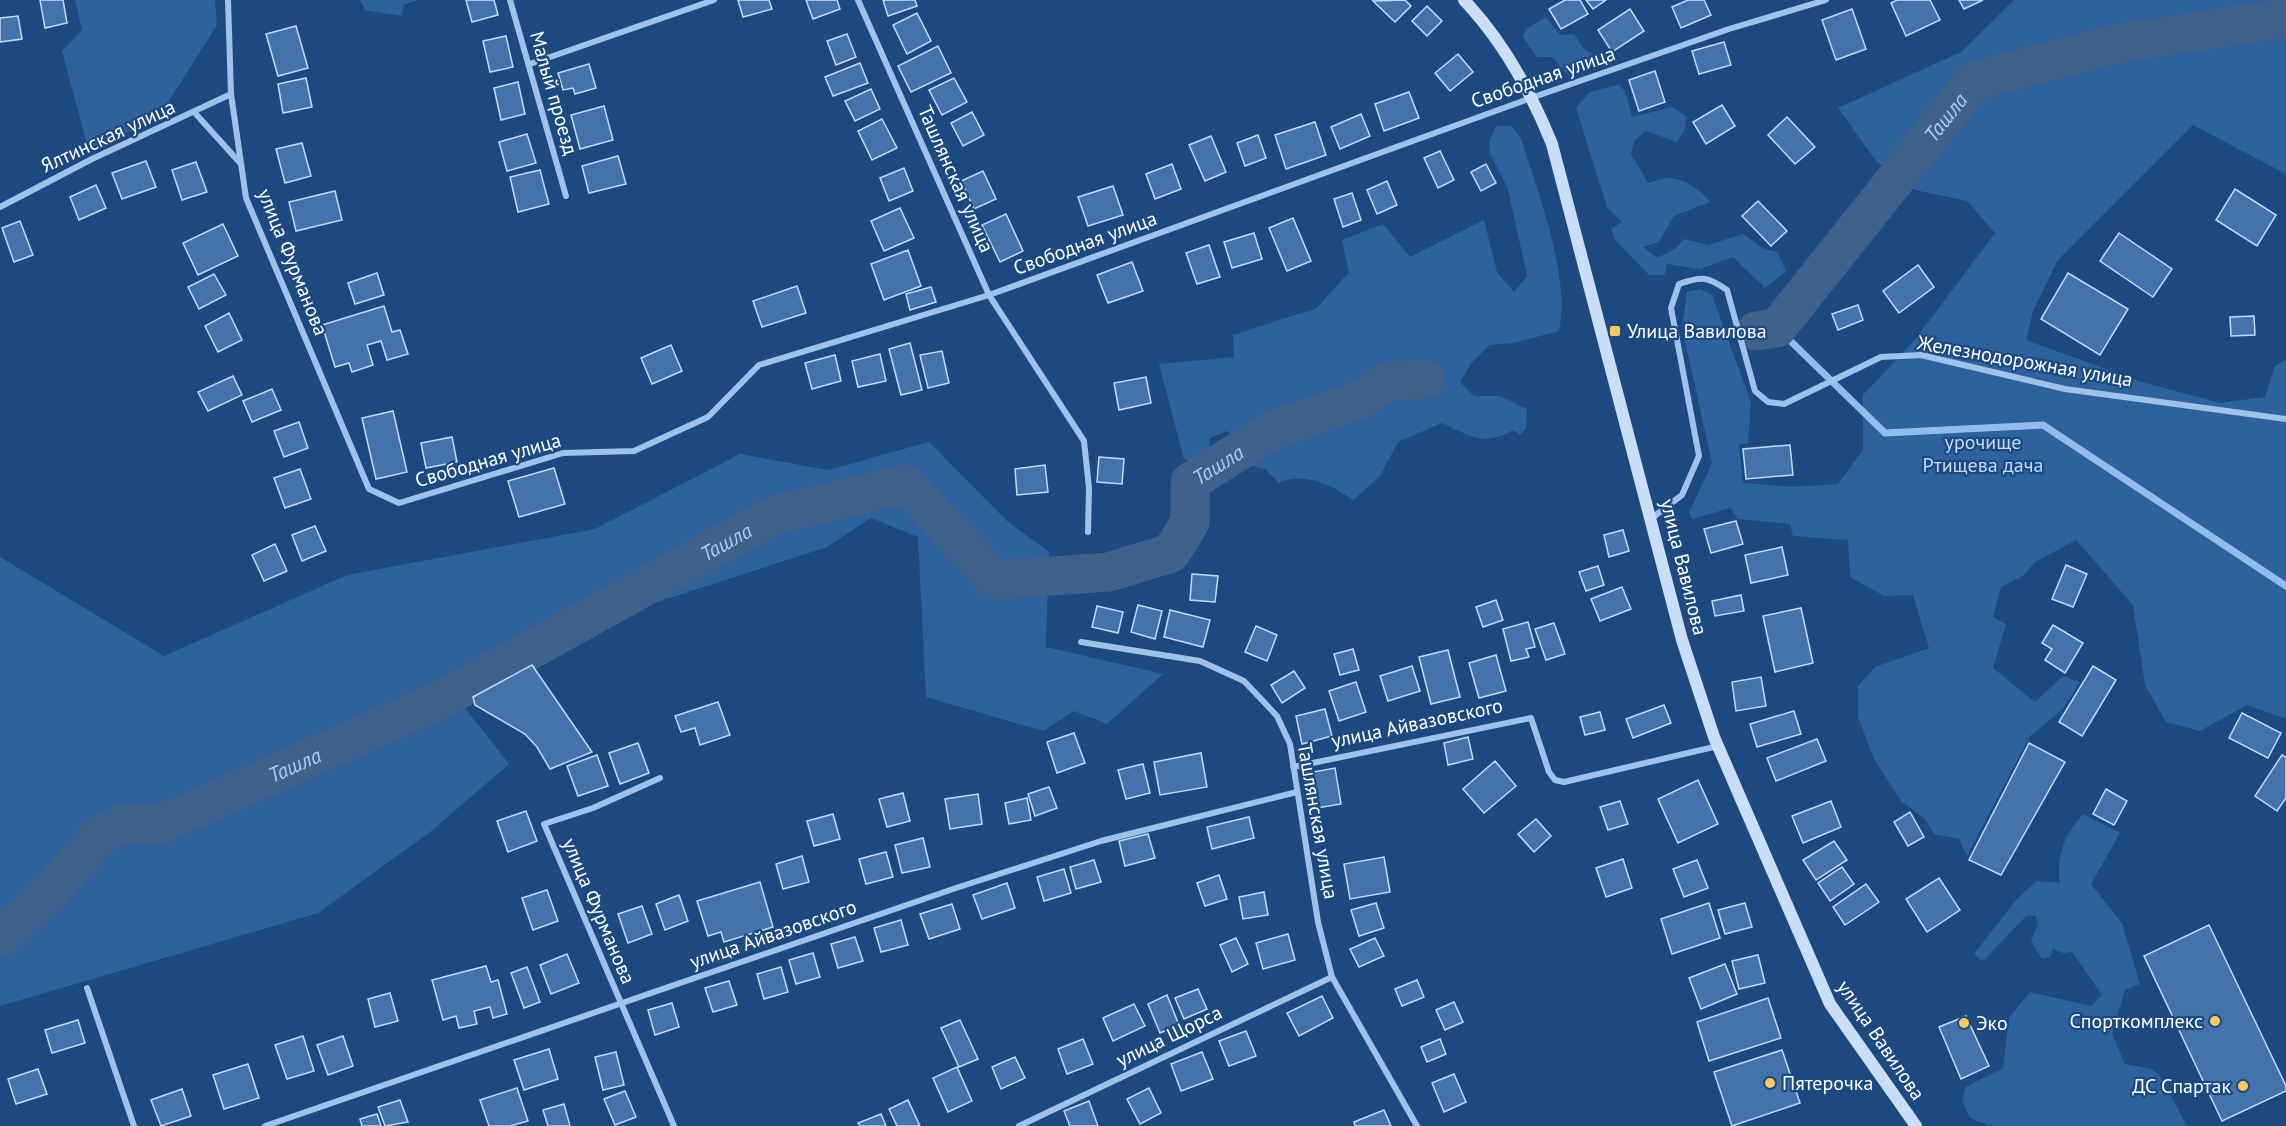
<svg xmlns="http://www.w3.org/2000/svg" width="2286" height="1126" font-family="'PT Sans',sans-serif">
  <style>
    .green { fill: #2e629f }
    .lines { fill: none; stroke-linecap: round; stroke-linejoin: round }
    .stream { stroke: #92bdeb; stroke-width: 7 }
    .river { stroke: #40628a; stroke-width: 39 }
    .building { fill: #4472aa; stroke: #c3dbf7; stroke-width: 1.5 }
    .street { stroke: #9fc2e9; stroke-width: 6 }
    .secondary { stroke: #cadef7; stroke-width: 12 }
    .poi-dot { fill: #facb5c; stroke: #1c4980; stroke-width: 2 }
    .labels { text-anchor: middle; dominant-baseline: central; stroke-width: 4.5; stroke-linejoin: round; paint-order: stroke }
    .street-label { font-size: 20px; fill: #fff; stroke: #1c4980 }
    .poi-label { font-size: 20px; fill: #fff; stroke: #1c4980; text-anchor: start }
    .park-label { font-size: 20px; fill: #c3dbf7; stroke: #1c4980 }
    .water-label { font-size: 21px; font-style: italic; fill: #aaccf1; stroke: #1c4980 }
  </style>
  <rect width="100%" height="100%" fill="#1c4980"/>
  <g class="green">
    <polygon points="75,0 215,0 217,25 160,115 89,152 62,51 82,30"/>
    <polygon points="360,0 417,0 404,5 402,16 365,10"/>
    <polygon points="2014,0 2286,0 2286,174 2193,125 2058,260 2033,311 2026,340 2142,382 2220,403 2265,397 2275,366 2286,360 2286,719 2247,705 2200,731 2166,722 2145,685 2133,605 2076,540 2035,562 2023,576 2001,587 1993,617 2006,624 1993,668 2035,702 2063,676 2080,682 2062,710 2030,736 1967,856 1959,839 1934,834 1925,819 1901,801 1874,759 1858,717 1858,686 1875,667 1929,648 1913,595 1884,596 1850,577 1848,540 1793,536 1790,524 1738,519 1730,508 1693,519 1689,513 1712,463 1682,327 1687,292 1700,289 1712,295 1751,403 1748,443 1739,445 1743,483 1791,487 1838,484 1863,450 1863,395 1914,341 1995,233 1967,201 1915,190 1876,161 1838,108 1961,52"/>
    <polygon points="1546,17 1560,35 1574,34 1584,49 1594,55 1581,72 1569,76 1552,57 1537,57 1523,37 1526,29"/>
    <path d="M1619,85L1625,91L1632,117L1672,107L1686,116L1685,129L1677,142L1646,131L1634,141L1631,154L1648,183C1654,182 1662,178 1668,178C1684,178 1701,190 1710,202L1674,216L1659,242L1643,247L1657,258L1675,249L1684,239L1708,245L1743,234L1764,249L1777,252L1786,271L1765,288L1733,257L1700,269L1667,264L1665,275H1649L1615,240L1611,229L1622,222L1607,207L1576,108L1590,92Z"/>
    <path d="M1496,126H1512L1521,139C1538,193 1571,277 1559,331L1514,343L1490,345L1472,362L1460,382L1474,396H1500L1527,409L1526,428L1520,435L1513,430C1483,447 1471,436 1442,423L1398,442L1380,476L1353,500C1332,485 1304,471 1279,483L1265,469L1248,465L1243,443L1226,431L1210,438L1207,469L1184,459L1159,364L1234,357L1233,335L1317,308L1349,272L1342,240L1383,224L1410,257L1484,220L1497,272L1514,292L1527,276L1508,189L1490,153L1489,142Z"/>
    <polygon points="929,442 1007,521 1049,552 1046,647 1163,674 1107,724 1074,711 1043,731 926,697 918,537 871,518 827,547 546,638 447,685 509,764 429,833 318,913 0,1006 0,557 164,656 347,575 595,529 740,454 828,470"/>
    <path d="M2083,814L2120,833L2091,884L2122,923L2140,984L2125,990L2112,1034L2125,1064L2151,1069L2160,1076L2187,1126H1990L1970,1118L1962,1101L1966,1087L2003,1068L2009,1018L2030,992L2091,1006L2102,995L2072,952L2063,953L2053,949L2050,957L2042,959L2031,941L2038,925L2035,916H2026L1985,959L1981,960L1974,954L2015,901L2036,881L2060,883C2056,854 2064,836 2083,814Z"/>
  </g>
  <g class="lines">
    <polyline class="stream" points="1777,328 1885,433 2043,425 2286,586"/>
    <g class="river">
      <path id="s1" d="M1756,331L1777,328L1974,81L2115,44L2286,18"/>
      <path id="s2" d="M0,938L46,896L99,836L124,823L157,826L442,699L774,515L906,484L995,580L1109,572L1171,553L1190,522V482L1274,429L1357,401L1389,381L1425,379"/>
    </g>
  </g>
  <g class="building">
    <polygon points="40,0 63,0 67,23 45,28"/>
    <polygon points="466,0 494,0 498,15 472,22"/>
    <polygon points="738,0 769,0 772,9 743,17"/>
    <polygon points="806,0 837,0 840,9 813,19"/>
    <polygon points="883,0 915,0 917,6 888,16"/>
    <polygon points="1405,0 1411,6 1395,22 1373,1"/>
    <polygon points="1565,0 1580,0 1588,14 1561,29 1549,9"/>
    <polygon points="1586,0 1606,0 1593,9"/>
    <polygon points="1688,0 1704,0 1711,15 1681,28 1672,7"/>
    <polygon points="1897,0 1930,0 1940,20 1906,36 1891,3"/>
    <polygon points="1959,0 1983,0 1964,9"/>
    <polygon points="1427,6 1442,21 1427,36 1412,21"/>
    <polygon points="1630,9 1644,31 1612,52 1598,30"/>
    <polygon points="1852,9 1866,49 1836,60 1822,20"/>
    <polygon points="917,13 931,41 907,54 893,25"/>
    <polygon points="18,16 22,39 0,42 0,18"/>
    <polygon points="296,26 308,68 278,76 266,34"/>
    <polygon points="847,34 856,57 836,65 827,41"/>
    <polygon points="506,36 513,67 490,72 483,41"/>
    <polygon points="1724,42 1731,65 1699,74 1692,51"/>
    <polygon points="938,46 951,73 911,92 898,66"/>
    <polygon points="1458,54 1473,72 1450,91 1435,73"/>
    <polygon points="860,63 868,83 833,96 825,77"/>
    <polygon points="589,64 596,88 575,94 573,88 563,90 558,73"/>
    <polygon points="1655,71 1665,102 1639,111 1629,80"/>
    <polygon points="306,78 312,107 283,113 278,84"/>
    <polygon points="954,78 967,102 942,115 929,90"/>
    <polygon points="518,82 525,114 501,120 494,88"/>
    <polygon points="871,89 880,109 855,121 845,101"/>
    <polygon points="1409,92 1419,118 1384,131 1375,104"/>
    <polygon points="1722,105 1735,126 1706,144 1693,122"/>
    <polygon points="604,106 613,140 580,149 571,115"/>
    <polygon points="972,112 984,135 963,146 951,123"/>
    <polygon points="1361,114 1370,136 1340,149 1331,127"/>
    <polygon points="1787,117 1815,147 1795,164 1768,135"/>
    <polygon points="882,119 897,148 872,160 858,131"/>
    <polygon points="1315,122 1326,155 1286,169 1275,135"/>
    <polygon points="527,134 536,163 507,171 499,142"/>
    <polygon points="1258,135 1266,158 1245,166 1237,143"/>
    <polygon points="1211,136 1226,172 1205,181 1189,145"/>
    <polygon points="302,143 311,176 285,183 276,149"/>
    <polygon points="1440,151 1454,180 1438,188 1424,158"/>
    <polygon points="618,156 626,184 589,193 582,166"/>
    <polygon points="146,161 156,187 122,199 112,173"/>
    <polygon points="196,162 207,192 182,200 172,170"/>
    <polygon points="1172,164 1181,189 1155,199 1146,174"/>
    <polygon points="1486,164 1496,183 1481,191 1471,172"/>
    <polygon points="904,168 913,191 889,201 880,178"/>
    <polygon points="540,170 549,204 518,212 510,177"/>
    <polygon points="983,171 996,199 974,209 961,181"/>
    <polygon points="1387,181 1397,205 1377,214 1367,190"/>
    <polygon points="96,185 106,208 79,220 70,197"/>
    <polygon points="1113,186 1123,215 1088,226 1078,197"/>
    <polygon points="2235,189 2276,215 2257,246 2216,220"/>
    <polygon points="335,191 342,220 296,231 289,202"/>
    <polygon points="1352,193 1361,220 1343,227 1334,199"/>
    <polygon points="1758,201 1787,231 1771,246 1742,216"/>
    <polygon points="900,208 914,238 884,251 871,221"/>
    <polygon points="1006,214 1023,251 1000,262 982,225"/>
    <polygon points="1293,218 1311,261 1287,271 1269,228"/>
    <polygon points="20,221 33,255 14,262 2,228"/>
    <polygon points="223,224 238,256 198,275 183,243"/>
    <polygon points="1254,233 1262,259 1232,268 1224,242"/>
    <polygon points="2119,233 2172,269 2153,297 2100,261"/>
    <polygon points="1209,245 1220,277 1197,284 1186,253"/>
    <polygon points="908,250 921,286 884,300 871,264"/>
    <polygon points="1132,262 1143,291 1108,303 1097,275"/>
    <polygon points="1918,265 1934,287 1899,313 1883,291"/>
    <polygon points="377,273 384,295 355,304 348,283"/>
    <polygon points="2068,273 2128,309 2100,355 2041,319"/>
    <polygon points="214,274 226,295 199,309 188,287"/>
    <polygon points="797,286 806,313 762,327 753,301"/>
    <polygon points="931,287 936,302 910,310 906,294"/>
    <polygon points="1858,305 1863,320 1838,330 1832,314"/>
    <polygon points="384,306 392,332 400,330 408,354 387,360 381,341 367,345 373,365 352,372 349,363 335,367 322,325"/>
    <polygon points="229,313 242,340 218,352 205,326"/>
    <polygon points="2254,316 2255,335 2231,336 2230,317"/>
    <polygon points="910,343 922,390 901,395 889,349"/>
    <polygon points="671,345 682,371 652,384 641,358"/>
    <polygon points="942,351 949,383 928,388 920,355"/>
    <polygon points="880,354 886,381 858,387 852,361"/>
    <polygon points="835,355 841,381 812,389 805,363"/>
    <polygon points="233,376 242,395 208,411 198,392"/>
    <polygon points="1146,377 1151,403 1119,410 1114,383"/>
    <polygon points="272,389 281,410 252,422 243,401"/>
    <polygon points="393,411 407,472 376,479 362,418"/>
    <polygon points="299,422 308,448 284,457 274,431"/>
    <polygon points="452,437 457,462 426,468 421,443"/>
    <polygon points="1790,445 1793,475 1746,479 1743,449"/>
    <polygon points="1099,457 1124,459 1122,484 1097,482"/>
    <polygon points="1045,465 1048,492 1017,495 1015,469"/>
    <polygon points="554,468 565,504 519,517 508,481"/>
    <polygon points="300,469 311,499 285,508 274,478"/>
    <polygon points="1736,521 1743,544 1711,553 1704,529"/>
    <polygon points="315,526 326,551 302,561 292,535"/>
    <polygon points="1623,530 1629,551 1609,557 1604,535"/>
    <polygon points="275,544 287,571 264,581 252,555"/>
    <polygon points="1782,547 1788,575 1751,583 1745,555"/>
    <polygon points="2066,565 2087,574 2073,607 2052,599"/>
    <polygon points="1598,566 1604,585 1586,591 1579,572"/>
    <polygon points="1192,574 1218,576 1215,602 1190,600"/>
    <polygon points="1622,587 1631,609 1600,621 1591,599"/>
    <polygon points="1741,595 1744,611 1715,616 1712,601"/>
    <polygon points="1496,600 1503,620 1483,627 1476,607"/>
    <polygon points="1138,605 1162,611 1155,639 1131,632"/>
    <polygon points="1097,606 1123,612 1118,633 1092,627"/>
    <polygon points="1801,608 1813,663 1775,672 1763,616"/>
    <polygon points="1170,610 1210,620 1203,647 1164,637"/>
    <polygon points="1528,622 1535,647 1526,649 1529,657 1511,661 1503,629"/>
    <polygon points="1554,623 1565,654 1546,660 1535,629"/>
    <polygon points="2053,625 2083,643 2065,673 2045,660 2052,649 2042,643"/>
    <polygon points="1256,626 1277,635 1267,661 1245,652"/>
    <polygon points="1353,649 1359,670 1340,675 1334,654"/>
    <polygon points="1448,650 1460,697 1431,704 1419,657"/>
    <polygon points="1496,655 1506,691 1479,698 1469,663"/>
    <polygon points="532,665 592,752 550,769 537,747 525,734 475,705 473,697"/>
    <polygon points="1412,666 1420,691 1388,701 1380,676"/>
    <polygon points="2093,666 2116,680 2082,736 2059,722"/>
    <polygon points="1294,671 1305,688 1282,703 1271,685"/>
    <polygon points="1761,677 1766,706 1736,711 1732,682"/>
    <polygon points="1356,682 1366,712 1339,721 1329,691"/>
    <polygon points="718,702 730,735 700,745 695,728 681,732 675,716"/>
    <polygon points="1664,705 1671,723 1633,738 1626,719"/>
    <polygon points="1325,709 1332,736 1302,744 1296,716"/>
    <polygon points="1794,711 1801,734 1757,747 1750,724"/>
    <polygon points="1600,712 1605,730 1585,735 1580,717"/>
    <polygon points="2242,713 2281,733 2268,758 2229,738"/>
    <polygon points="1074,733 1085,763 1057,773 1047,742"/>
    <polygon points="1468,737 1473,759 1448,765 1444,743"/>
    <polygon points="1817,739 1826,761 1776,781 1767,758"/>
    <polygon points="638,743 649,773 620,784 609,753"/>
    <polygon points="2029,743 2065,762 2001,875 1969,860"/>
    <polygon points="1201,753 1207,787 1160,795 1154,762"/>
    <polygon points="597,755 608,786 578,796 567,766"/>
    <polygon points="2282,755 2286,757 2286,798 2277,811 2255,796"/>
    <polygon points="1495,761 1516,786 1484,813 1463,789"/>
    <polygon points="1143,764 1150,793 1126,799 1118,770"/>
    <polygon points="1335,768 1341,804 1312,809 1307,773"/>
    <polygon points="1698,780 1718,824 1678,843 1658,799"/>
    <polygon points="1049,787 1057,808 1035,816 1028,794"/>
    <polygon points="2106,789 2127,801 2114,825 2093,814"/>
    <polygon points="903,793 910,821 887,827 879,799"/>
    <polygon points="978,794 982,824 950,829 945,799"/>
    <polygon points="1027,798 1031,820 1009,824 1005,803"/>
    <polygon points="1620,801 1628,824 1608,830 1600,807"/>
    <polygon points="1831,801 1841,827 1803,843 1792,816"/>
    <polygon points="526,811 537,841 508,852 497,821"/>
    <polygon points="1910,812 1924,837 1908,846 1894,822"/>
    <polygon points="833,814 840,839 814,846 807,821"/>
    <polygon points="1249,817 1254,838 1212,849 1207,827"/>
    <polygon points="1536,819 1551,836 1534,852 1518,834"/>
    <polygon points="1148,834 1155,858 1125,866 1119,841"/>
    <polygon points="923,838 930,867 902,873 895,845"/>
    <polygon points="1834,841 1847,860 1816,880 1803,860"/>
    <polygon points="886,852 893,877 866,884 859,859"/>
    <polygon points="802,856 809,882 783,889 776,864"/>
    <polygon points="1384,857 1390,892 1350,899 1344,864"/>
    <polygon points="1623,859 1632,888 1606,897 1596,868"/>
    <polygon points="1094,860 1101,882 1076,889 1070,867"/>
    <polygon points="1697,860 1708,888 1684,897 1673,869"/>
    <polygon points="1842,867 1854,884 1830,901 1818,883"/>
    <polygon points="1064,869 1071,893 1044,901 1037,877"/>
    <polygon points="1219,875 1227,899 1205,906 1197,883"/>
    <polygon points="1939,878 1960,910 1927,932 1906,899"/>
    <polygon points="760,882 773,927 724,942 721,932 708,936 697,901"/>
    <polygon points="1007,883 1015,908 982,919 973,895"/>
    <polygon points="1866,884 1879,902 1845,925 1833,907"/>
    <polygon points="547,890 558,921 533,930 522,898"/>
    <polygon points="1264,892 1268,915 1243,919 1239,897"/>
    <polygon points="679,895 688,921 665,930 656,904"/>
    <polygon points="1376,903 1384,928 1359,936 1351,910"/>
    <polygon points="1709,903 1720,938 1672,954 1661,919"/>
    <polygon points="1745,903 1752,927 1725,934 1718,910"/>
    <polygon points="952,904 960,929 929,939 920,914"/>
    <polygon points="642,906 652,934 628,943 618,914"/>
    <polygon points="901,920 908,945 881,952 874,928"/>
    <polygon points="2209,925 2286,1086 2286,1091 2222,1121 2144,956"/>
    <polygon points="1288,934 1295,960 1263,969 1256,943"/>
    <polygon points="855,937 863,961 838,968 831,944"/>
    <polygon points="1236,938 1248,964 1232,972 1220,945"/>
    <polygon points="1375,938 1384,956 1359,967 1350,949"/>
    <polygon points="813,953 820,977 796,984 789,960"/>
    <polygon points="567,954 579,983 551,994 540,965"/>
    <polygon points="1758,955 1765,983 1739,989 1732,961"/>
    <polygon points="1725,964 1737,994 1701,1009 1689,978"/>
    <polygon points="486,966 491,982 498,980 507,1014 493,1018 490,1007 474,1011 477,1024 459,1028 456,1016 443,1020 432,980"/>
    <polygon points="527,967 540,1002 524,1008 511,973"/>
    <polygon points="781,967 788,992 764,999 757,974"/>
    <polygon points="1417,980 1424,997 1402,1006 1395,989"/>
    <polygon points="729,981 737,1005 713,1012 705,988"/>
    <polygon points="1198,989 1207,1009 1184,1019 1175,998"/>
    <polygon points="390,993 398,1021 375,1027 368,999"/>
    <polygon points="1167,995 1179,1025 1160,1033 1148,1004"/>
    <polygon points="1322,996 1333,1018 1299,1036 1287,1013"/>
    <polygon points="1768,998 1781,1038 1709,1061 1697,1022"/>
    <polygon points="1454,1002 1463,1022 1445,1030 1436,1010"/>
    <polygon points="672,1003 679,1027 655,1035 648,1010"/>
    <polygon points="1134,1004 1145,1026 1113,1041 1103,1018"/>
    <polygon points="1966,1016 1989,1066 1961,1079 1939,1027"/>
    <polygon points="78,1020 85,1043 52,1053 45,1030"/>
    <polygon points="960,1020 978,1059 959,1067 941,1028"/>
    <polygon points="1246,1031 1256,1056 1229,1066 1219,1041"/>
    <polygon points="303,1036 314,1071 287,1079 275,1045"/>
    <polygon points="343,1036 353,1066 328,1075 317,1045"/>
    <polygon points="1083,1039 1093,1064 1067,1074 1058,1049"/>
    <polygon points="1440,1039 1446,1054 1427,1062 1421,1047"/>
    <polygon points="549,1049 558,1079 524,1090 514,1060"/>
    <polygon points="1782,1050 1800,1103 1732,1126 1714,1072"/>
    <polygon points="616,1052 624,1085 603,1090 595,1057"/>
    <polygon points="1202,1052 1213,1079 1181,1091 1171,1064"/>
    <polygon points="1015,1057 1025,1078 1001,1089 992,1067"/>
    <polygon points="248,1064 259,1098 224,1109 213,1075"/>
    <polygon points="957,1067 972,1101 948,1112 933,1078"/>
    <polygon points="38,1069 47,1094 16,1104 8,1079"/>
    <polygon points="1454,1074 1466,1102 1444,1112 1432,1083"/>
    <polygon points="517,1088 528,1121 510,1126 489,1126 480,1100"/>
    <polygon points="1149,1088 1161,1113 1140,1124 1127,1099"/>
    <polygon points="182,1089 191,1116 161,1126 151,1100"/>
    <polygon points="625,1091 636,1117 615,1125 604,1099"/>
    <polygon points="400,1100 408,1122 385,1126 378,1107"/>
    <polygon points="908,1100 920,1126 897,1126 889,1109"/>
    <polygon points="1089,1101 1098,1126 1070,1126 1064,1111"/>
    <polygon points="564,1104 570,1126 548,1126 543,1110"/>
    <polygon points="1384,1110 1391,1126 1355,1126 1354,1122"/>
    <polygon points="377,1114 381,1126 362,1126 360,1119"/>
    <polygon points="881,1114 886,1126 860,1126 858,1123"/>
  </g>
  <g class="lines">
    <g class="street">
      <polyline points="228,0 231,94 246,198 369,489 399,503 563,453 634,451 708,417 759,365 989,295 1531,98 1729,29 1826,0"/>
      <polyline points="510,0 566,196"/>
      <polyline points="858,0 989,295 1084,441 1089,488 1088,532"/>
      <polyline points="530,64 714,0"/>
      <polyline points="195,113 241,164"/>
      <polyline points="0,207 92,159 231,94"/>
      <path d="M1652,518L1682,495L1699,456L1671,308L1679,284C1701,276 1707,276 1727,290L1755,391L1768,402L1784,404L1881,357L1921,355L2065,389L2286,419"/>
      <polyline points="1081,642 1200,661 1244,681 1277,716 1290,744 1318,922 1332,977 1417,1126"/>
      <polyline points="1293,767 1531,718 1549,772 1555,780 1564,782 1718,746"/>
      <polyline points="660,778 593,808 544,824 674,1126"/>
      <polyline points="87,988 134,1126"/>
      <polyline points="265,1126 956,888 1101,841 1297,792"/>
      <polyline points="1019,1126 1332,977"/>
    </g>
    <path class="secondary" d="M1464,0C1503,41 1531,92 1552,144L1682,640L1714,737L1830,1004L1916,1126"/>
  </g>
  <g class="poi-dot">
    <rect x="1609" y="325" width="12" height="12" rx="3"/>
    <circle cx="2215" cy="1021" r="6"/>
    <circle cx="1964" cy="1023" r="6"/>
    <circle cx="1770" cy="1083" r="6"/>
    <circle cx="2243" cy="1086" r="6"/>
  </g>
  <g class="labels">
    <g class="street-label">
      <text transform="translate(1543 77) rotate(-19)">Свободная улица</text>
      <text transform="translate(554 93) rotate(74)">Малый проезд</text>
      <text transform="translate(108 136) rotate(-25)">Ялтинская улица</text>
      <text transform="translate(956 179) rotate(66)">Ташлянская улица</text>
      <text transform="translate(1085 243) rotate(-20)">Свободная улица</text>
      <text transform="translate(293 262) rotate(68)">улица Фурманова</text>
      <text transform="translate(2025 361) rotate(10)">Железнодорожная улица</text>
      <text transform="translate(488 460) rotate(-16)">Свободная улица</text>
      <text transform="translate(1684 567) rotate(76)">улица Вавилова</text>
      <text transform="translate(1417 723) rotate(-12)">улица Айвазовского</text>
      <text transform="translate(1318 821) rotate(80)">Ташлянская улица</text>
      <text transform="translate(599 911) rotate(67)">улица Фурманова</text>
      <text transform="translate(773 934) rotate(-19)">улица Айвазовского</text>
      <text transform="translate(1169 1036) rotate(-26)">улица Щорса</text>
      <text transform="translate(1881 1040) rotate(56)">улица Вавилова</text>
    </g>
    <g class="poi-label">
      <text x="1627" y="331">Улица Вавилова</text>
      <text x="2203" y="1021" text-anchor="end">Спорткомплекс</text>
      <text x="1976" y="1023">Эко</text>
      <text x="1782" y="1083">Пятерочка</text>
      <text x="2231" y="1086" text-anchor="end">ДС Спартак</text>
    </g>
    <g class="park-label">
      <text x="1983" y="442">урочище<tspan x="1983" dy="23">Ртищева дача</tspan></text>
    </g>
    <g class="water-label">
      <text stroke="none"><textPath href="#s1" startOffset="291">Ташла</textPath></text>
      <text stroke="none"><textPath href="#s2" startOffset="1450">Ташла</textPath></text>
      <text stroke="none"><textPath href="#s2" startOffset="840">Ташла</textPath></text>
      <text stroke="none"><textPath href="#s2" startOffset="354">Ташла</textPath></text>
    </g>
  </g>
</svg>
